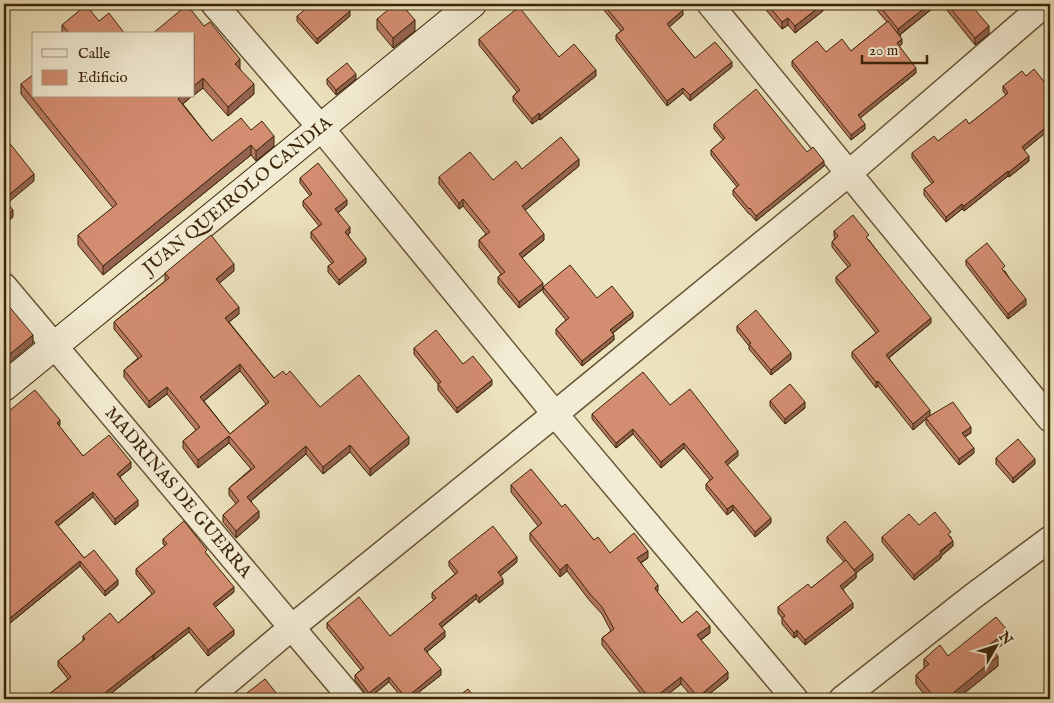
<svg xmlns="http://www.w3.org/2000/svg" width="1054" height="703" font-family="'IM FELL English',serif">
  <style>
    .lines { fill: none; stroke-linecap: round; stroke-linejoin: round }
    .street-casing { stroke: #685436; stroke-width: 28 }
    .secondary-casing { stroke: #3c2509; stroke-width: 30 }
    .street { stroke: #f3ecd4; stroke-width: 25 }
    .secondary { stroke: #f3ecd4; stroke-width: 28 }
    .wall { fill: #b57961; stroke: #3c2509; fill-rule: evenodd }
    .shaded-wall { fill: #94634f; stroke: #3c2509 }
    .building { fill: #d38d71; stroke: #3c2509; fill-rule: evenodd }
    .labels { text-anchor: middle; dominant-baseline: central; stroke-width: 4; stroke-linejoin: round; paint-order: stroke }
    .street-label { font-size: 18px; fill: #3c2509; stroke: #f3ecd4 }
  </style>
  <rect width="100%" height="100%" fill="#ece2bd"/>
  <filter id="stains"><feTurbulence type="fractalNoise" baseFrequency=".004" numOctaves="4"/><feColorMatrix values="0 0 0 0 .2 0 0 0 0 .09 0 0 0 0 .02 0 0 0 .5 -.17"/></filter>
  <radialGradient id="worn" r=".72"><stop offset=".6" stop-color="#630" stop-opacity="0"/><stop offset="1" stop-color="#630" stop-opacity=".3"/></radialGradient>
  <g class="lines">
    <g class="street-casing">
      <g id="street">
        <polyline points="214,4 321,128 555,414 795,699"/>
        <polyline points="710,4 1050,419"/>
        <path id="s1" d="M4,286L352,699"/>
        <polyline points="207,699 291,628 555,414 849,173 1045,4"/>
        <polyline points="842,699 972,597 1050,539"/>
      </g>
    </g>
    <g class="secondary-casing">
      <g id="secondary">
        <path id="s2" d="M4,387L472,4"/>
      </g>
    </g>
    <use href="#street" class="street"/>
    <use href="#secondary" class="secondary"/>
  </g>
  <g class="wall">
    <polygon points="599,4 678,4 683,15 669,27 695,58 732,67 690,101 683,93 667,106 616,40 616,35 621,31"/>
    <polygon points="766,4 823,4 823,11 795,33 788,25 782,29 766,10"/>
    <polygon points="872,4 938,4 900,35 902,44 899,46 916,73 860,118 865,129 851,140 792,66 792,61 826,52 851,51 887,22"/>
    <polygon points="942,4 970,4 989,34 975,45"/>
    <polygon points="297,16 350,16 317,44 297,21"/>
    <polygon points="377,19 415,31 393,48 377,29"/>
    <polygon points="99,21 125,34 62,34 62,25"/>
    <polygon points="204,26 240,69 254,94 228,116 203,88 194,95"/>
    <polygon points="479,39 559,57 596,76 540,120 539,119 532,124 513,101 513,96 517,92 479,45"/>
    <polygon points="327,79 356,79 336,95 327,84"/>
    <polygon points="21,84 34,96 192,96 183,104 212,141 251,130 274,146 256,161 251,155 103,275 78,245 78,235 113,208 21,94"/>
    <polygon points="1003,86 1050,129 1024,150 1029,161 1009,177 1008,176 964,211 962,209 946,222 924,195 924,189 932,184 912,158 912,153 938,141 969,124 1006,95 1003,91"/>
    <polygon points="714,124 807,152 824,166 756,221 750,214 749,214 733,195 733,190 737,187 711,155 711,150 723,140 714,129"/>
    <polygon points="579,166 525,210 544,240 522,258 543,289 519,308 498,283 498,277 501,274 479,247 479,240 486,234 463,206 459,209 439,184 439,177 493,180 522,169"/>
    <polygon points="300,178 347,205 338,213 350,233 348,235 366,263 339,285 328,272 328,266 332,264 311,238 311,232 319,226 303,206 303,201 310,196 300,183"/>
    <polygon points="834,231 869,240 931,323 889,358 930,416 971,433 965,437 974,453 959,465 926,424 926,419 913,430 878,386 876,388 852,357 852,352 876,333 836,282 836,277 848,267 832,247 832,242 835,238 834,236"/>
    <polygon points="966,260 1005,271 1026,305 1008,319 966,265"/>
    <path d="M234,271L219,283L239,314L229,322L274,378L286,375L320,407L409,444L370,476L350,452L323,474L306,454L251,501L259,518L236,538L223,522V515L236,504L229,495V488L251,469L229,443L198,468L183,448V441L196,430L167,394L149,408L124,377V370L138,358L114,329V322L165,281V273ZM240,371L266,404L230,434L204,401Z"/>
    <polygon points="543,287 633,317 613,333 614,340 582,366 556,334 556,329 566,320 543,292"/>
    <polygon points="737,326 791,359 771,375 749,349 749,346 737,331"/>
    <polygon points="414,348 463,364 492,385 457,413 438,390 438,384 414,354"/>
    <polygon points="770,401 805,408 785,424 770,406"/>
    <polygon points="670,405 738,456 727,465 771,523 755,537 733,510 727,515 706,489 706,484 710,480 684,448 661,468 633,434 616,448 592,419 592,414"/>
    <polygon points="4,415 60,425 59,426 83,456 131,468 120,477 138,506 115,525 93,497 58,526 84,558 118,585 105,596 80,566 4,628"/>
    <polygon points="996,458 1035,464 1013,483 996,464"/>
    <polygon points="511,485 562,507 594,540 610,553 648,558 641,563 658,591 657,592 682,623 710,633 701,640 728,679 703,699 694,699 681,684 662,699 645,699 602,645 602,638 611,631 602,614 590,601 567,571 560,577 530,540 530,533 538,526 511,492"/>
    <polygon points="919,525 951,537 953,546 941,556 941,558 914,580 882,542 882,537"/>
    <polygon points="827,537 873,560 856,573 856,578 843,589 853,608 805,645 797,636 794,638 782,624 782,618 778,613 778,607 811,588 844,562 827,542"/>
    <polygon points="163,539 207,554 234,592 215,607 234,635 208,656 189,632 104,699 43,699 68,679 58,666 58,661 83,641 83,636 118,623 152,594 136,574 136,569 165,546 163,544"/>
    <polygon points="449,561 517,562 500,576 503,584 479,603 476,599 442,627 445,637 427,652 441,675 410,699 403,699 389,682 369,698 355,680 355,675 361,670 327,628 327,623 390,636 434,600 432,598 432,593 455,574 449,566"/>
    <polygon points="1008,640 994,651 998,666 957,699 928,699 916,684 916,675 924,668 924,659 948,656"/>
  </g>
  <g class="shaded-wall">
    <polygon points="823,4 823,11 795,33 795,26"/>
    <polygon points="930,4 938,4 898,36 898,29"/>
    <polygon points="683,10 683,15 667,29 667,24"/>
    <polygon points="350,11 350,16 317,44 317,39"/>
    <polygon points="788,18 788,25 782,29 782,22"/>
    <polygon points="415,20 415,31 393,48 393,38"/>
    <polygon points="989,26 989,34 975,45 975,38"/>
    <polygon points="902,39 902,44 897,49 897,43"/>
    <polygon points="240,59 240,69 235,73 235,64"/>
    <polygon points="732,62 732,67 690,101 690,95"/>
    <polygon points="916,68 916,73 858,120 858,115"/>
    <polygon points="596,70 596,76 540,120 540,115"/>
    <polygon points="356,74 356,79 336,95 336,90"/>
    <polygon points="203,78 203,88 194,95 194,86"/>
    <polygon points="254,84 254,94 228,116 228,107"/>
    <polygon points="683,88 683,93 667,106 667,101"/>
    <polygon points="181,96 192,96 178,108 178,99"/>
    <polygon points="539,113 539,119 532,124 532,119"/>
    <polygon points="865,124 865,129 851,140 851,135"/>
    <polygon points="1050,124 1050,129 1022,152 1022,147"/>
    <polygon points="274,136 274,146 256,161 256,151"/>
    <polygon points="251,145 251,155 103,275 103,266"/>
    <polygon points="1029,156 1029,161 1009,177 1009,172"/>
    <polygon points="579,159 579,166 522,213 522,206"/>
    <polygon points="824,161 824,166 756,221 756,216"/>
    <polygon points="1008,171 1008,176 964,211 964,206"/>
    <polygon points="34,174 34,181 4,206 4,199"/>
    <polygon points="463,199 463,206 459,209 459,203"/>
    <polygon points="347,200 347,205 335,215 335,209"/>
    <polygon points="962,204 962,209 946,222 946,217"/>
    <polygon points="13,210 13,217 4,225 4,218"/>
    <polygon points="350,227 350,233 345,237 345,232"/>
    <polygon points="544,234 544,240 519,260 519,254"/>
    <polygon points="366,258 366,263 339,285 339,280"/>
    <polygon points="234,264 234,271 216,286 216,279"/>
    <polygon points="543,283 543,289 519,308 519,302"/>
    <polygon points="1026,299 1026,305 1008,319 1008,314"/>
    <polygon points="239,307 239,314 225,325 225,318"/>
    <polygon points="633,312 633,317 610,335 610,330"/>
    <polygon points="931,318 931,323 886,360 886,355"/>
    <polygon points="33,335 33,343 4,367 4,359"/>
    <polygon points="614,335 614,340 582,366 582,361"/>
    <polygon points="791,353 791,359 771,375 771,370"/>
    <polygon points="240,364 240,371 200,404 200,397"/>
    <polygon points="492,380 492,385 457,413 457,408"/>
    <polygon points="878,381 878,386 876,388 876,382"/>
    <polygon points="167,387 167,394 149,408 149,401"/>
    <polygon points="805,402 805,408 785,424 785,419"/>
    <polygon points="930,410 930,416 913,430 913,424"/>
    <polygon points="60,420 60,425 57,428 57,423"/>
    <polygon points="971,427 971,433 962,438 962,433"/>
    <polygon points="633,429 633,434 616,448 616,443"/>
    <polygon points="229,436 229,443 198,468 198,460"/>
    <polygon points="409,437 409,444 370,476 370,469"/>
    <polygon points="684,443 684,448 661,468 661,462"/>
    <polygon points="350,445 350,452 323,474 323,467"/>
    <polygon points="306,446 306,454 247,504 247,497"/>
    <polygon points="974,448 974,453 959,465 959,459"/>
    <polygon points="738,451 738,456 725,467 725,462"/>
    <polygon points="1035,459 1035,464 1013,483 1013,478"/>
    <polygon points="131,462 131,468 117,479 117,474"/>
    <polygon points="93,492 93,497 55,528 55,522"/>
    <polygon points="138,500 138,506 115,525 115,519"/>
    <polygon points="733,505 733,510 727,515 727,509"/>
    <polygon points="259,511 259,518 236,538 236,531"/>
    <polygon points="771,518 771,523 755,537 755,532"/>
    <polygon points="953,541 953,546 941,556 941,558 914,580 914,575"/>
    <polygon points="648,551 648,558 637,565 637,558"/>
    <polygon points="873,554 873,560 856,573 856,578 840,591 840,586 854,570"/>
    <polygon points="517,557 517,562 498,578 498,572"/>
    <polygon points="80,561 80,566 4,628 4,623"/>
    <polygon points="567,564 567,571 560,577 560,570"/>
    <polygon points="503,579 503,584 479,603 479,598"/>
    <polygon points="118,580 118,585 105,596 105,591"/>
    <polygon points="658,585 658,591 655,595 655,588"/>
    <polygon points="234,587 234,592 213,609 213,604"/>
    <polygon points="476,594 476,599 439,629 439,624"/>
    <polygon points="853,603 853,608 805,645 805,640"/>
    <polygon points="710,626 710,633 697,642 697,635"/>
    <polygon points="189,627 189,632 154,660 154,655"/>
    <polygon points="234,630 234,635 208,656 208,650"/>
    <polygon points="797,630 797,636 794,638 794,633"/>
    <polygon points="445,631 445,637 424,654 424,649"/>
    <polygon points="1008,631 1008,640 989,655 989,645"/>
    <polygon points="153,654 153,660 104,699 97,699"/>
    <polygon points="998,656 998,666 957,699 946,699"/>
    <polygon points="441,669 441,675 410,699 406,699 406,698"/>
    <polygon points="728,672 728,679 703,699 698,699 698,697"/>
    <polygon points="389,677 389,682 369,698 369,693"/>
    <polygon points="681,677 681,684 662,699 653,699"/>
  </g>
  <g class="building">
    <polygon points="312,4 344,4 350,11 317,39 297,16"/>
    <polygon points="395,4 401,4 415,20 393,38 377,19"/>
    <polygon points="603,4 678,4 683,10 667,24 695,58 715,42 732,62 690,95 683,88 667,101 616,35 624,29"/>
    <polygon points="767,4 823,4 795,26 788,18 782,22"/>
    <polygon points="878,4 930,4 898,29"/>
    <polygon points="947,4 970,4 989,26 975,38"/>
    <polygon points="86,5 99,21 109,13 125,34 70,34 62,25"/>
    <polygon points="187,5 204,26 210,22 240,59 235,64 254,84 228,107 203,78 194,86 194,34 152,34"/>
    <polygon points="519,7 559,57 574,44 596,70 540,115 539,113 532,119 513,96 520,90 479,39"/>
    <polygon points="888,21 902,39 897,43 916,68 858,115 865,124 851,135 792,61 817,41 826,52 842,39 851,51"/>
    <polygon points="347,63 356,74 336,90 327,79"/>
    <polygon points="1034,69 1050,89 1050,124 1022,147 1029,156 1009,172 1008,171 964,206 962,204 946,217 924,189 934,182 912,153 934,136 938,141 966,119 969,124 1008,93 1003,86 1022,71 1026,76"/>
    <polygon points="34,74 34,96 181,96 178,99 212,141 241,118 251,130 262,121 274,136 256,151 251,145 103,266 78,235 117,204 21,84"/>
    <polygon points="756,89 807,152 813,147 824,161 756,216 750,208 749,209 733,190 739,185 711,150 725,138 714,124"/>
    <polygon points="4,136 34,174 4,199"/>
    <polygon points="561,137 579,159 522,206 544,234 519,254 543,283 519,302 498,277 505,272 479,240 490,232 463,199 459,203 439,177 470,152 493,180 516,161 522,169"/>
    <polygon points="318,163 347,200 335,209 350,227 345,232 366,258 339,280 328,266 334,262 311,232 322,224 303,201 312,194 300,178"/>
    <polygon points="4,199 13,210 4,218"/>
    <polygon points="853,215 869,235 866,237 931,318 886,355 930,410 913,424 878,381 876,382 852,352 879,331 836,277 851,265 832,242 838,236 834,231"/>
    <path d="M211,235L234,264L216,279L239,307L225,318L274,378L283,371L286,375L290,371L320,407L359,375L409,437L370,469L350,445L323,467L306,446L247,497L259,511L236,531L223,515L239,501L229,488L255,467L229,436L198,460L183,441L200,427L167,387L149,401L124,370L142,356L114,322L169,278L165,273ZM240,364L269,402L230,434L200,397Z"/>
    <polygon points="987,243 1005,266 1002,269 1026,299 1008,314 966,260"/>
    <polygon points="570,265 597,298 612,286 633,312 610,330 614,335 582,361 556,329 569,318 543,287"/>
    <polygon points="7,304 33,335 4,359 4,306"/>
    <polygon points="756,310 791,353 771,370 749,344 751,343 737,326"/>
    <polygon points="436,330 463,364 473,356 492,380 457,408 438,384 441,382 414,348"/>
    <polygon points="643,372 670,405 690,389 738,451 725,462 771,518 755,532 733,505 727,509 706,484 713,478 684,443 661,462 633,429 616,443 592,414"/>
    <polygon points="790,384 805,402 785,419 770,401"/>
    <polygon points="35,390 60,420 57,423 83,456 109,435 131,462 117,474 138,500 115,519 93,492 55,522 84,558 94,550 118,580 105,591 80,561 4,623 4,415"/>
    <polygon points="953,402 971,427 962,433 974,448 959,459 926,418"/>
    <polygon points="1018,439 1035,459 1013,478 996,458"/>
    <polygon points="531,469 562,507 565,504 594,540 598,537 610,553 634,533 648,551 637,558 658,585 655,588 656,590 682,623 697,611 710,626 697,635 728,672 698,697 681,677 653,699 650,699 602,638 614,629 602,607 590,594 567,564 560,570 530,533 542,523 511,485"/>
    <polygon points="935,512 951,532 948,534 953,541 940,551 941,553 914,575 882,537 909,514 919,525"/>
    <polygon points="184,521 207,550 205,552 234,587 213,604 234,630 208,650 189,627 97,699 89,699 88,698 87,699 43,699 71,677 58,661 85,639 83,636 110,613 118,623 155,592 136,569 167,544 163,539"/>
    <polygon points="845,521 873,554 854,570 827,537"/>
    <polygon points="493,526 517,557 498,572 503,579 479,598 476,594 439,624 445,631 424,649 441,669 406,698 389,677 369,693 355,675 364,668 327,623 359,597 390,636 436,598 432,593 458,572 449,561"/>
    <polygon points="846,560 856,573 840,586 853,603 805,640 797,630 794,633 782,618 785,616 778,607 808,584 811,588"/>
    <polygon points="996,617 1008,631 989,645 998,656 946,699 936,699 916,675 929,664 924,659 940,645 948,656"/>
    <polygon points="265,679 281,699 239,699"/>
    <polygon points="468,689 476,699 455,699"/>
  </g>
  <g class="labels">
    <g class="street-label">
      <text stroke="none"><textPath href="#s2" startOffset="302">JUAN QUEIROLO CANDIA</textPath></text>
      <text stroke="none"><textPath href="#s1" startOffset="270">MADRINAS DE GUERRA</textPath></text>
    </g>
  </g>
  <rect width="1054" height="703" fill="none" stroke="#ece2bd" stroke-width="20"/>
  <rect x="5" y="5" width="1044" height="693" fill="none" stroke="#3c2509" stroke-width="2.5"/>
  <rect x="10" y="10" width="1034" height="683" fill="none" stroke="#3c2509"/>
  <rect x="32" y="32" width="162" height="65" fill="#f3ecd4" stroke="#aa9c83"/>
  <rect x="42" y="49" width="25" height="8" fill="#f3ecd4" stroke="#aa9c83"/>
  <text x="78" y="58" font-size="15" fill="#3c2509">Calle</text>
  <rect x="42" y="70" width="25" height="15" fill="#d38d71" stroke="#aa9c83"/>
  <text x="78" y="82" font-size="15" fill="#3c2509">Edificio</text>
  <g transform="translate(996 646) rotate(51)" stroke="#f3ecd4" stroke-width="4" paint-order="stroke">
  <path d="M0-4L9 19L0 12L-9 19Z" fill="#3c2509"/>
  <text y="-8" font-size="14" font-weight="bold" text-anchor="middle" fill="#3c2509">N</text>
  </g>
  <path d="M862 55v8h65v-8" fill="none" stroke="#3c2509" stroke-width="2.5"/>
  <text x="869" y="55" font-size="15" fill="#3c2509" stroke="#f3ecd4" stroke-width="4" paint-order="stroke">20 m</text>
  <rect width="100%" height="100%" filter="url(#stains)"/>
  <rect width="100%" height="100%" fill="url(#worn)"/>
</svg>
